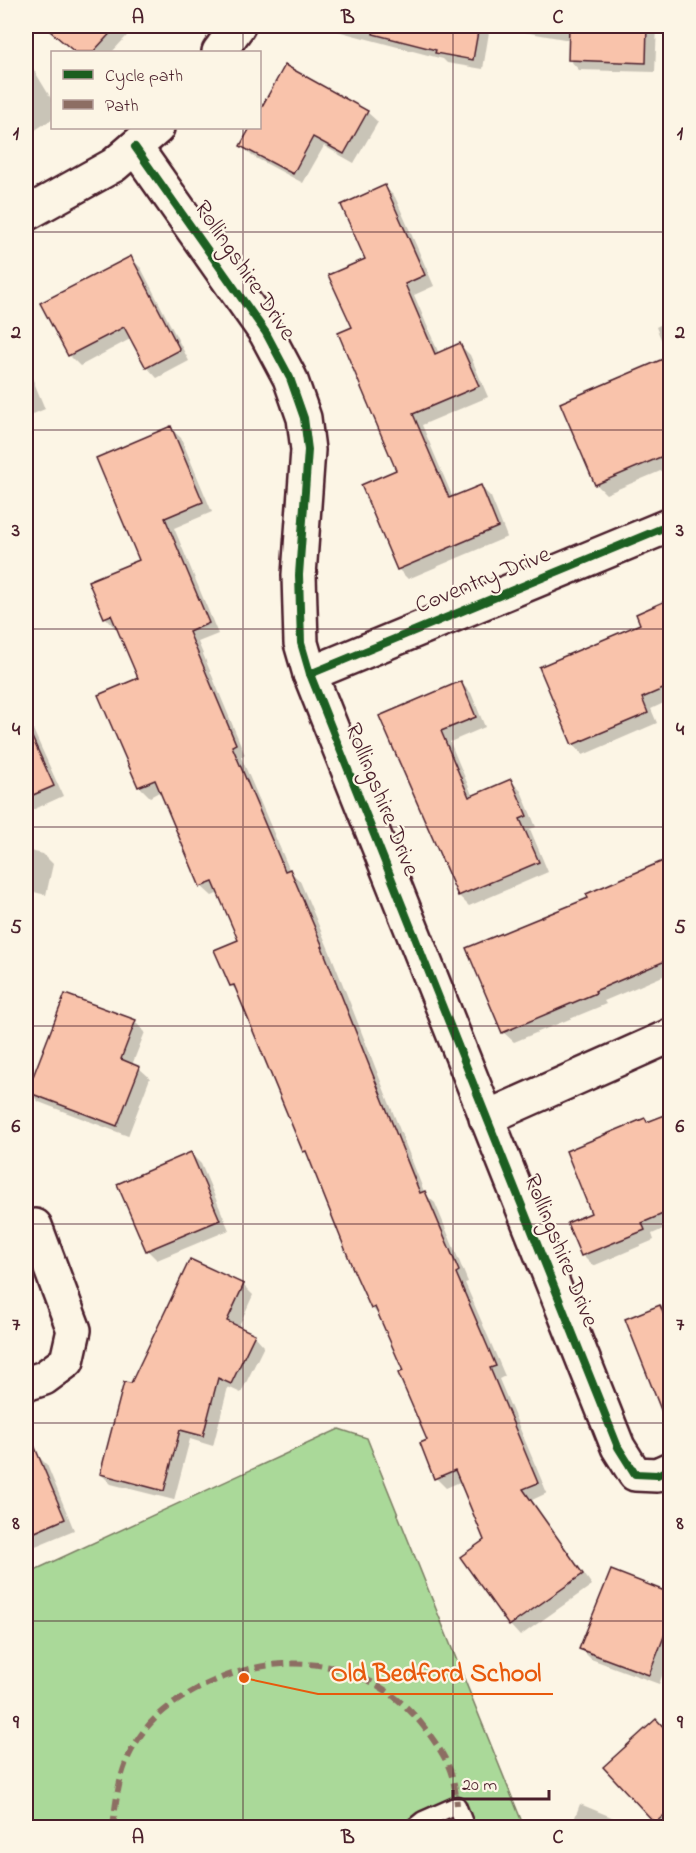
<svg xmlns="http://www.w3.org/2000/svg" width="696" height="1853" font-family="'Indie Flower',sans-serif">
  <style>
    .green { fill: #aad999; stroke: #7a7c62; stroke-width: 1.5 }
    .shadow { fill: #0003 }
    .building { fill: #f9c3ab; stroke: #4a1f2b; stroke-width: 1.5 }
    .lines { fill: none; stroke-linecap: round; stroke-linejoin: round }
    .service-casing { stroke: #4a1f2b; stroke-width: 21 }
    .minor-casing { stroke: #4a1f2b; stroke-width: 38 }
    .service { stroke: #fcf5e5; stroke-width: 16 }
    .minor { stroke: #fcf5e5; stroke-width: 33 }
    .quiet { stroke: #8d6e63; stroke-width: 6; stroke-dasharray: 12 6; stroke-linecap: butt }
    .cycleway-casing { stroke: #fcf5e5; stroke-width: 11 }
    .cycleway { stroke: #1b5e20; stroke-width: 8 }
    .grid { fill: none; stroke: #4a1f2b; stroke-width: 1.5; stroke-opacity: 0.55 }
    .labels { text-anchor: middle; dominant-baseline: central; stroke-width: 4.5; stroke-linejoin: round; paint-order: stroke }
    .street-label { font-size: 24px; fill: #4a1f2b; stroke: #fcf5e5 }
    .leader { fill: none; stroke: #e8590c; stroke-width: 2 }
    .callout-dot { fill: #e8590c; stroke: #fcf5e5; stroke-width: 2 }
    .callout-label { font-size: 26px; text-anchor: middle; font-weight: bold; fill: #e8590c; stroke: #fcf5e5; stroke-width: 4.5; stroke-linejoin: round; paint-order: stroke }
    .neatline { fill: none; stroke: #4a1f2b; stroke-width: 2 }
    .grid-label { font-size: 20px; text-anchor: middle; font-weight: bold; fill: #4a1f2b }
  </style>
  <rect width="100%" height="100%" fill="#fcf5e5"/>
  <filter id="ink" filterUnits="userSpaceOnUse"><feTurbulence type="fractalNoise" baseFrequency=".0167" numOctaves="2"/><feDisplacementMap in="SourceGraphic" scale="12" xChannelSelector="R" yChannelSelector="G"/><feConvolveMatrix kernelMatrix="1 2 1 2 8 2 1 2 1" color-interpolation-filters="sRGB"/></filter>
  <g filter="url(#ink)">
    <polygon class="green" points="339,1429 367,1438 524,1827 26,1827 26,1574"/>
    <g class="shadow">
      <polygon points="45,26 136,26 112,52 75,52"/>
      <polygon points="323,26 657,26 655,72 579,70 569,59 570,40 490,26 483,69 447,63 443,59 326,28"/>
      <polygon points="26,57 52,100 52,119 26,136"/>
      <polygon points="285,67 367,112 378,122 354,163 324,146 303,183 252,156 242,146 252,128 260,128 260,113"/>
      <polygon points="385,187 395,197 434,286 414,295 439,354 460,345 470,355 488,397 422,425 453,498 481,487 491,497 507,537 408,579 398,569 398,471 354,328 367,259"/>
      <polygon points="131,258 141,268 189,361 157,378 147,367 132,338 80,366 69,355 42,304"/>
      <polygon points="670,320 670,467 606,494 596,484 669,358 656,327"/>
      <polygon points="26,363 45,409 26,417"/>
      <polygon points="170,428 181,438 212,512 174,528 218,634 198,642 245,755 241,757 290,871 300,881 332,957 425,1194 435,1203 468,1282 465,1283 505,1376 499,1379 547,1493 532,1500 592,1585 520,1636 510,1625 462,1557 486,1540 462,1481 446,1488 436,1478 429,1441 405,1372 380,1316 372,1308 311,1158 304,1151 239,993 231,985 240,941 219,893 212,896 201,886 161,791 150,797 139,786 100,696 140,679 118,627 115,628 105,617 141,560"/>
      <polygon points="670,601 670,700 651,709 657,723 583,755 573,744 642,625 638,615"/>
      <polygon points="461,683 471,693 485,727 450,742 473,797 511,781 521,791 536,827 530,829 548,872 469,906 459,896 381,717"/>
      <polygon points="26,714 63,796 26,813"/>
      <polygon points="26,850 43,854 53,864 46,895 26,890"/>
      <polygon points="670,860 670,973 604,1001 606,1004 514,1042 503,1032 590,898 588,895"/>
      <polygon points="135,1022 145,1032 132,1065 139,1068 150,1078 128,1136 39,1102 29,1092"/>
      <polygon points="670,1114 670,1226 652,1234 654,1240 593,1266 582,1255 593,1214 645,1120 648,1123"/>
      <polygon points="191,1154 201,1164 229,1230 157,1260 147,1250"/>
      <polygon points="243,1285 253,1295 238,1328 254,1335 264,1346 241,1393 228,1387 213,1446 190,1439 174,1500 111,1484 101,1474 132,1385"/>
      <polygon points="660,1307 663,1310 670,1307 670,1406 668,1407"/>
      <polygon points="37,1455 47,1465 74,1530 26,1550 26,1460"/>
      <polygon points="612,1572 670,1595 670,1656 659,1684 591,1659 580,1648"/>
      <polygon points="656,1721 670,1735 670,1828 661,1828 605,1767"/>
      <polygon points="580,1804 638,1828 571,1828"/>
    </g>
    <g class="building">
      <polygon points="44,26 117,26 93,52 75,52"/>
      <polygon points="374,26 479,26 473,60 435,53 436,50 373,34"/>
      <polygon points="569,26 647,26 646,63 568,60"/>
      <polygon points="285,65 368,111 344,154 313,137 293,174 240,146 250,128 260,128 260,110"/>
      <polygon points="385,185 425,275 405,284 435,354 460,343 479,386 413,414 449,498 481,485 498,527 397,570 361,485 396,470 338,333 352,327 328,275 365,259 341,205"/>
      <polygon points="131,256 180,350 146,368 124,327 68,356 40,303"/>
      <polygon points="670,356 670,453 595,485 560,403"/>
      <polygon points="171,426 203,502 165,518 209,623 189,632 236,744 232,746 285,871 290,869 323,947 322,947 420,1193 425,1191 459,1271 456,1273 496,1366 490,1368 538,1483 523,1489 583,1574 509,1626 460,1557 484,1540 455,1470 434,1479 420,1443 427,1440 398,1373 403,1371 375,1307 371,1309 353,1269 306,1151 303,1152 234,985 230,986 214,950 238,940 213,882 200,887 155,780 138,787 98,695 138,678 111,615 104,618 88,581 139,560 96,458"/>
      <polygon points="670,599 670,686 642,698 648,713 572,745 539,667 640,624 636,614"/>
      <polygon points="461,681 476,717 441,731 469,797 511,779 527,816 520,819 539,862 458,896 379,716"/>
      <polygon points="26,724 54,786 26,798"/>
      <polygon points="670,858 670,959 595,991 596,993 502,1033 466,948 588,898 586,894"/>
      <polygon points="65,994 136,1020 121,1059 140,1067 117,1126 27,1092"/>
      <polygon points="670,1113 670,1211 642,1223 645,1230 581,1256 567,1223 591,1213 566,1151 645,1118 647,1122"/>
      <polygon points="191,1152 220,1220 146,1251 117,1184"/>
      <polygon points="190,1259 244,1284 227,1321 255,1334 231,1384 218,1378 203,1436 180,1430 164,1491 100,1474 124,1382 131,1383"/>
      <polygon points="660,1305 670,1331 669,1430 625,1319"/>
      <polygon points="26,1426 65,1519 26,1536"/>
      <polygon points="611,1570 670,1593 670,1621 649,1675 579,1649"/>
      <polygon points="656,1719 670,1734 670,1810 655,1823 603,1767"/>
    </g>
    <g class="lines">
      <g class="service-casing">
        <polyline id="service" points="413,1828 423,1820 457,1805 466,1828"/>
      </g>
      <g class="minor-casing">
        <g id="minor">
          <polyline points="219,52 238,26"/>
          <polyline points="135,147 266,333 290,378 304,418 308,450 299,575 301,643 310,674 618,1447 635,1474 657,1475 670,1469"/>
          <polyline points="26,214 114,165 157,128"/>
          <polyline points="310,674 670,525"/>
          <polyline points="486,1118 670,1036"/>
          <polyline points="26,1384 44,1378 67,1361 74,1330 35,1226"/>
        </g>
      </g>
      <use href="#service" class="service"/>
      <use href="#minor" class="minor"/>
      <path class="quiet" d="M113,1828C116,1797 120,1767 137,1741C153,1715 176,1700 203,1686C279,1648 370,1656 424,1727C445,1755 454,1770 457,1805"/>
      <g class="cycleway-casing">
        <g id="cycleway">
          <polyline points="135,147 266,333 290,378 304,418 308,450 299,575 301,643 310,674 618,1447 635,1474 657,1475 670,1469"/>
          <polyline points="310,674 670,525"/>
        </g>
      </g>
      <use href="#cycleway" class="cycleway"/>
    </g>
  </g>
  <path class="grid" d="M243,26V52M453,26V1828M243,128V1828M26,232H670M26,430H670M26,629H670M26,827H670M26,1026H670M26,1224H670M26,1423H670M26,1621H670"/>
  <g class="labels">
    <g class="street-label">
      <text transform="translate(244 271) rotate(56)">Rollingshire Drive</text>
      <text transform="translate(483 581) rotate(-22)">Coventry Drive</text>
      <text transform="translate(381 800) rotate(68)">Rollingshire Drive</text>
      <text transform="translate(560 1251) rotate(68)">Rollingshire Drive</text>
    </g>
  </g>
  <path class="leader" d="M244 1678L318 1694H553"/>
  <circle class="callout-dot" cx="244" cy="1678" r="6"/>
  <g class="callout-label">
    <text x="436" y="1681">Old Bedford School</text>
  </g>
  <rect width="696" height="1853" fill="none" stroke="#fcf5e5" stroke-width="66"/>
  <rect x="51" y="51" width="210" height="78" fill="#fcf5e5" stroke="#b59f9b" stroke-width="1.5"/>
  <rect x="63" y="70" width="30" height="9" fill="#1b5e20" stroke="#b59f9b" stroke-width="1.5"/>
  <text x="105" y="81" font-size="18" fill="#4a1f2b">Cycle path</text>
  <rect x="63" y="100" width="30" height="9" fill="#8d6e63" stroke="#b59f9b" stroke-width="1.5"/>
  <text x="105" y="111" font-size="18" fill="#4a1f2b">Path</text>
  <path d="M453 1790v9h96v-9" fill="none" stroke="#4a1f2b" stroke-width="3"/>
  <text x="462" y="1790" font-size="18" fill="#4a1f2b" stroke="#fcf5e5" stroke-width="4.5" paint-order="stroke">20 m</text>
  <rect x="33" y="33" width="630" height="1787" class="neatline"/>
  <g class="grid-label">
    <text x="138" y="23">A</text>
    <text x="348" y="23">B</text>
    <text x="558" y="23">C</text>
    <text x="16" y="139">1</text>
    <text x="680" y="139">1</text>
    <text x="16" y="338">2</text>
    <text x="680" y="338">2</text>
    <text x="16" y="536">3</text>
    <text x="680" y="536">3</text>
    <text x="16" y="735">4</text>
    <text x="680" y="735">4</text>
    <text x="16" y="933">5</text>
    <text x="680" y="933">5</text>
    <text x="16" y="1132">6</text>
    <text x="680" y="1132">6</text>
    <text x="16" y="1330">7</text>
    <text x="680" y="1330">7</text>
    <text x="16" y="1529">8</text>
    <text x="680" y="1529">8</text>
    <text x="16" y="1728">9</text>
    <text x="680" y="1728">9</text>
    <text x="138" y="1843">A</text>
    <text x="348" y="1843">B</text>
    <text x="558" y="1843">C</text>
  </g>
</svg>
